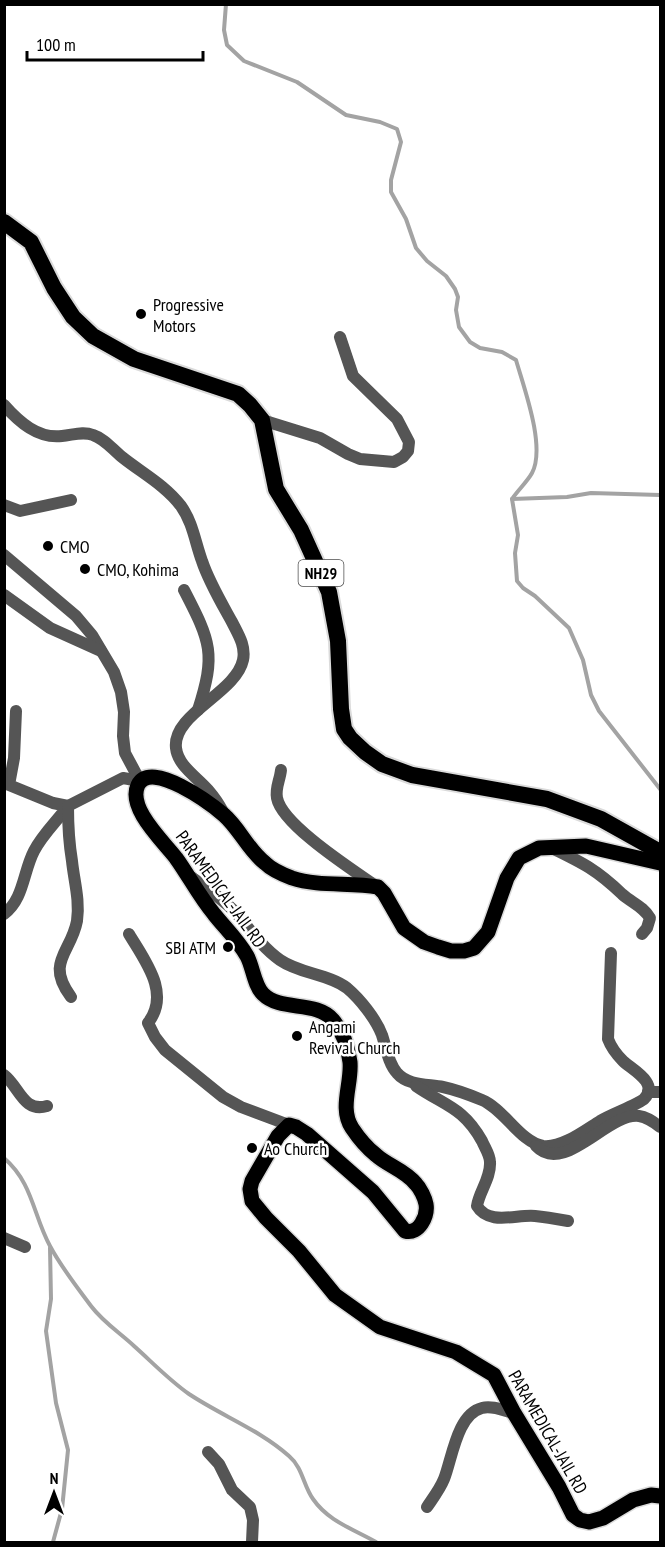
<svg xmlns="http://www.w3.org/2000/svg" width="665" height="1547" font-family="'PT Sans Narrow',sans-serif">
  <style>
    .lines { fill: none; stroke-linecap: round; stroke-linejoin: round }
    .stream { stroke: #a3a3a3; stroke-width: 4 }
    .major-casing { stroke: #dbdbdb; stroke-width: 18 }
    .highway-casing { stroke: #dbdbdb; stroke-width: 20 }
    .minor { stroke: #555; stroke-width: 12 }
    .major { stroke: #000; stroke-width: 15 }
    .highway { stroke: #000; stroke-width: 16 }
    .poi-dot { fill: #000; stroke: #fff; stroke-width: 2 }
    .labels { text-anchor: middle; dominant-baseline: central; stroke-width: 5; stroke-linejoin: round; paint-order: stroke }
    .shield { fill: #fff; stroke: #4c4c4c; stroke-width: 1.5 }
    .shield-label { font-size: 16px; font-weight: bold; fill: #000 }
    .poi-label { font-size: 18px; fill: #000; stroke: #fff; text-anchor: start }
    .street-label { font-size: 18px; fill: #000; stroke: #fff }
  </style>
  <rect width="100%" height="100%" fill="#fff"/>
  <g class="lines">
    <g class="stream">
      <path d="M226,4L224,30L227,45L244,61L297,82L346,115L380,122L397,129L401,142L391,180V192L406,219L416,248L427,261L446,276L455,289L458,297L456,310L459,327L470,342L480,348L502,352L516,360C524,388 546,447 532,473C527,482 518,490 512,499L518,535L515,553L517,581L523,588L535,596L569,628L583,660L591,695L599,711L660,789"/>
      <polyline points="512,499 567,497 591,493 660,495"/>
      <path d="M4,1158C33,1183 33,1215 50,1246C61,1267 77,1287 91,1306C103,1322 120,1333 134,1346C152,1362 169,1380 189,1394C222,1416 260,1430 289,1456C303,1468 303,1485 313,1499C328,1521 353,1529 376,1542"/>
      <polyline points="50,1248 51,1299 46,1331 56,1403 68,1450 62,1509 53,1542"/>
    </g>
    <g class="major-casing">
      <path id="major" d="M660,863L586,846L539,848L519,858L507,878L488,932L474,948L464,951H451L438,947L424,942L404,928L384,893L378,887C350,882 319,887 292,878C284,875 271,869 265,863C248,850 240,829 224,815C211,804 151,759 138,785C127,808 163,841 176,858C189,876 199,896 214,914C225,928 238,940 247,956C253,967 254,985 263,994C281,1012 316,1000 333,1020C343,1032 348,1046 350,1062C352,1084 339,1108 352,1128C358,1137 367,1148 376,1155C388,1166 405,1170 416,1184C420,1188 425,1198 426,1204C428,1216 419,1235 405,1231L373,1192L307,1134L296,1127L289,1125L278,1136L252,1181L250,1189L252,1201L266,1218L299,1251L335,1295L380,1327L456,1352L494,1375L514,1413L559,1487L573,1515L580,1520L589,1522L603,1518L633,1500L651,1495L660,1496"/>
    </g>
    <g class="highway-casing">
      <polyline id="highway" points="4,222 31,242 54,288 73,317 93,336 134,359 238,394 250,405 262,420 276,489 301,530 329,592 338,641 341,709 344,729 350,738 365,752 382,764 412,775 547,799 601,819 660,852"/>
    </g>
    <g class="minor">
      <path d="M4,405C19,422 38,439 62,436C73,435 83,431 93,435C105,439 112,449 122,457C142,473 165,485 181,506C193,523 195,542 202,561C209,582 221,602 232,622C238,634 246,646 243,660C236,693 172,714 176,748C178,766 197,777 208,790C214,797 219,804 223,812"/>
      <polyline points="262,420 320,438 348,454 360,459 394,462 403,457 408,451 409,442 397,419 353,376 340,337"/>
      <polyline points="4,505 20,511 71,500"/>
      <polyline points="4,555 76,616 92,635 114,672 121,692 124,712 123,736 125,753 140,781"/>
      <path d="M184,590C211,642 216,654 198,710"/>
      <polyline points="4,595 50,628 101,651"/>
      <path d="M281,770C280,780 275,788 277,798C282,825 353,870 377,887"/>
      <path d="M552,848C583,863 597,870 622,894C632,903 643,906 650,918L647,928L642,934"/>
      <path d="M191,877C207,888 224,900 237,914C250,930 263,948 280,960C300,974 329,974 347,988C360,999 376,1019 382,1035C386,1047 388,1063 397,1073C408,1086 428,1084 443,1087C457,1090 470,1095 482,1100C504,1109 520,1142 543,1146C562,1148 584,1131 600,1121C609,1115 639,1104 644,1099C660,1083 631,1069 623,1061C616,1054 611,1047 608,1039L611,953"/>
      <path d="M4,914C24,899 23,872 34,851C42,835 57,821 68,806L53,803L9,785L14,758L16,711"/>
      <path d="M129,934C145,961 171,993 148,1023L155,1037L165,1050L223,1097L241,1107L289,1125"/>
      <path d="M71,997C45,962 71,953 77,921C80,900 74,881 72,861C69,843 68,824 68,806L123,778L140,781"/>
      <path d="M4,1075C19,1086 23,1113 47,1106"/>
      <path d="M416,1086C445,1106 463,1107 482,1141C485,1148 490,1155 490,1162C491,1178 479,1192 477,1206C489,1226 517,1214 535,1216C546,1217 557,1219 568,1221"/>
      <polyline points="648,1092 660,1092"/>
      <path d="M536,1146C564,1176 608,1112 639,1116C647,1117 654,1122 660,1127"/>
      <polyline points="4,1238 25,1247"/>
      <polyline points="208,1452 219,1464 232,1490 250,1507 253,1520 252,1542"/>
      <path d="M427,1507C433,1498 440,1489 444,1479C452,1459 457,1414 482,1408C492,1405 505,1411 514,1413"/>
    </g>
    <use href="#major" class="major"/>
    <use href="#highway" class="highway"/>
  </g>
  <g class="poi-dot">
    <circle cx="141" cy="314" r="6"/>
    <circle cx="48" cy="546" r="6"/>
    <circle cx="85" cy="569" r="6"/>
    <circle cx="228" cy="947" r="6"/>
    <circle cx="297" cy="1036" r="6"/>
    <circle cx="252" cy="1148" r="6"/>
  </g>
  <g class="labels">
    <rect class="shield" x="298.5" y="560" width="45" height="26" rx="4.5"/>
    <g class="shield-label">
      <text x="321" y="573">NH29</text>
    </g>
    <g class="poi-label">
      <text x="153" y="304">Progressive<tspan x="153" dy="21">Motors</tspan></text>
      <text x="60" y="546">CMO</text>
      <text x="97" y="569">CMO, Kohima</text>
      <text x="216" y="947" text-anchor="end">SBI ATM</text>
      <text x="309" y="1026">Angami<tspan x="309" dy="21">Revival Church</tspan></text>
      <text x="264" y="1148">Ao Church</text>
    </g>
    <g class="street-label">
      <text transform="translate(221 889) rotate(54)">PARAMEDICAL-JAIL RD</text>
      <text transform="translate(548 1432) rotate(60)">PARAMEDICAL-JAIL RD</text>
    </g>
  </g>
  <rect width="665" height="1547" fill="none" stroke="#000000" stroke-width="12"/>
  <g transform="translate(54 1493)" stroke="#ffffff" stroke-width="4.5" paint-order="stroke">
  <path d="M0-4.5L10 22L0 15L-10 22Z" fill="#000000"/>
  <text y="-9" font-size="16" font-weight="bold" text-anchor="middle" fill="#000000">N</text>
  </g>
  <path d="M27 51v9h176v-9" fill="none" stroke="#000000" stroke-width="3"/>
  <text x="36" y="51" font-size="18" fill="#000000" stroke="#ffffff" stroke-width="4.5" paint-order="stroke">100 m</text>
</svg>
